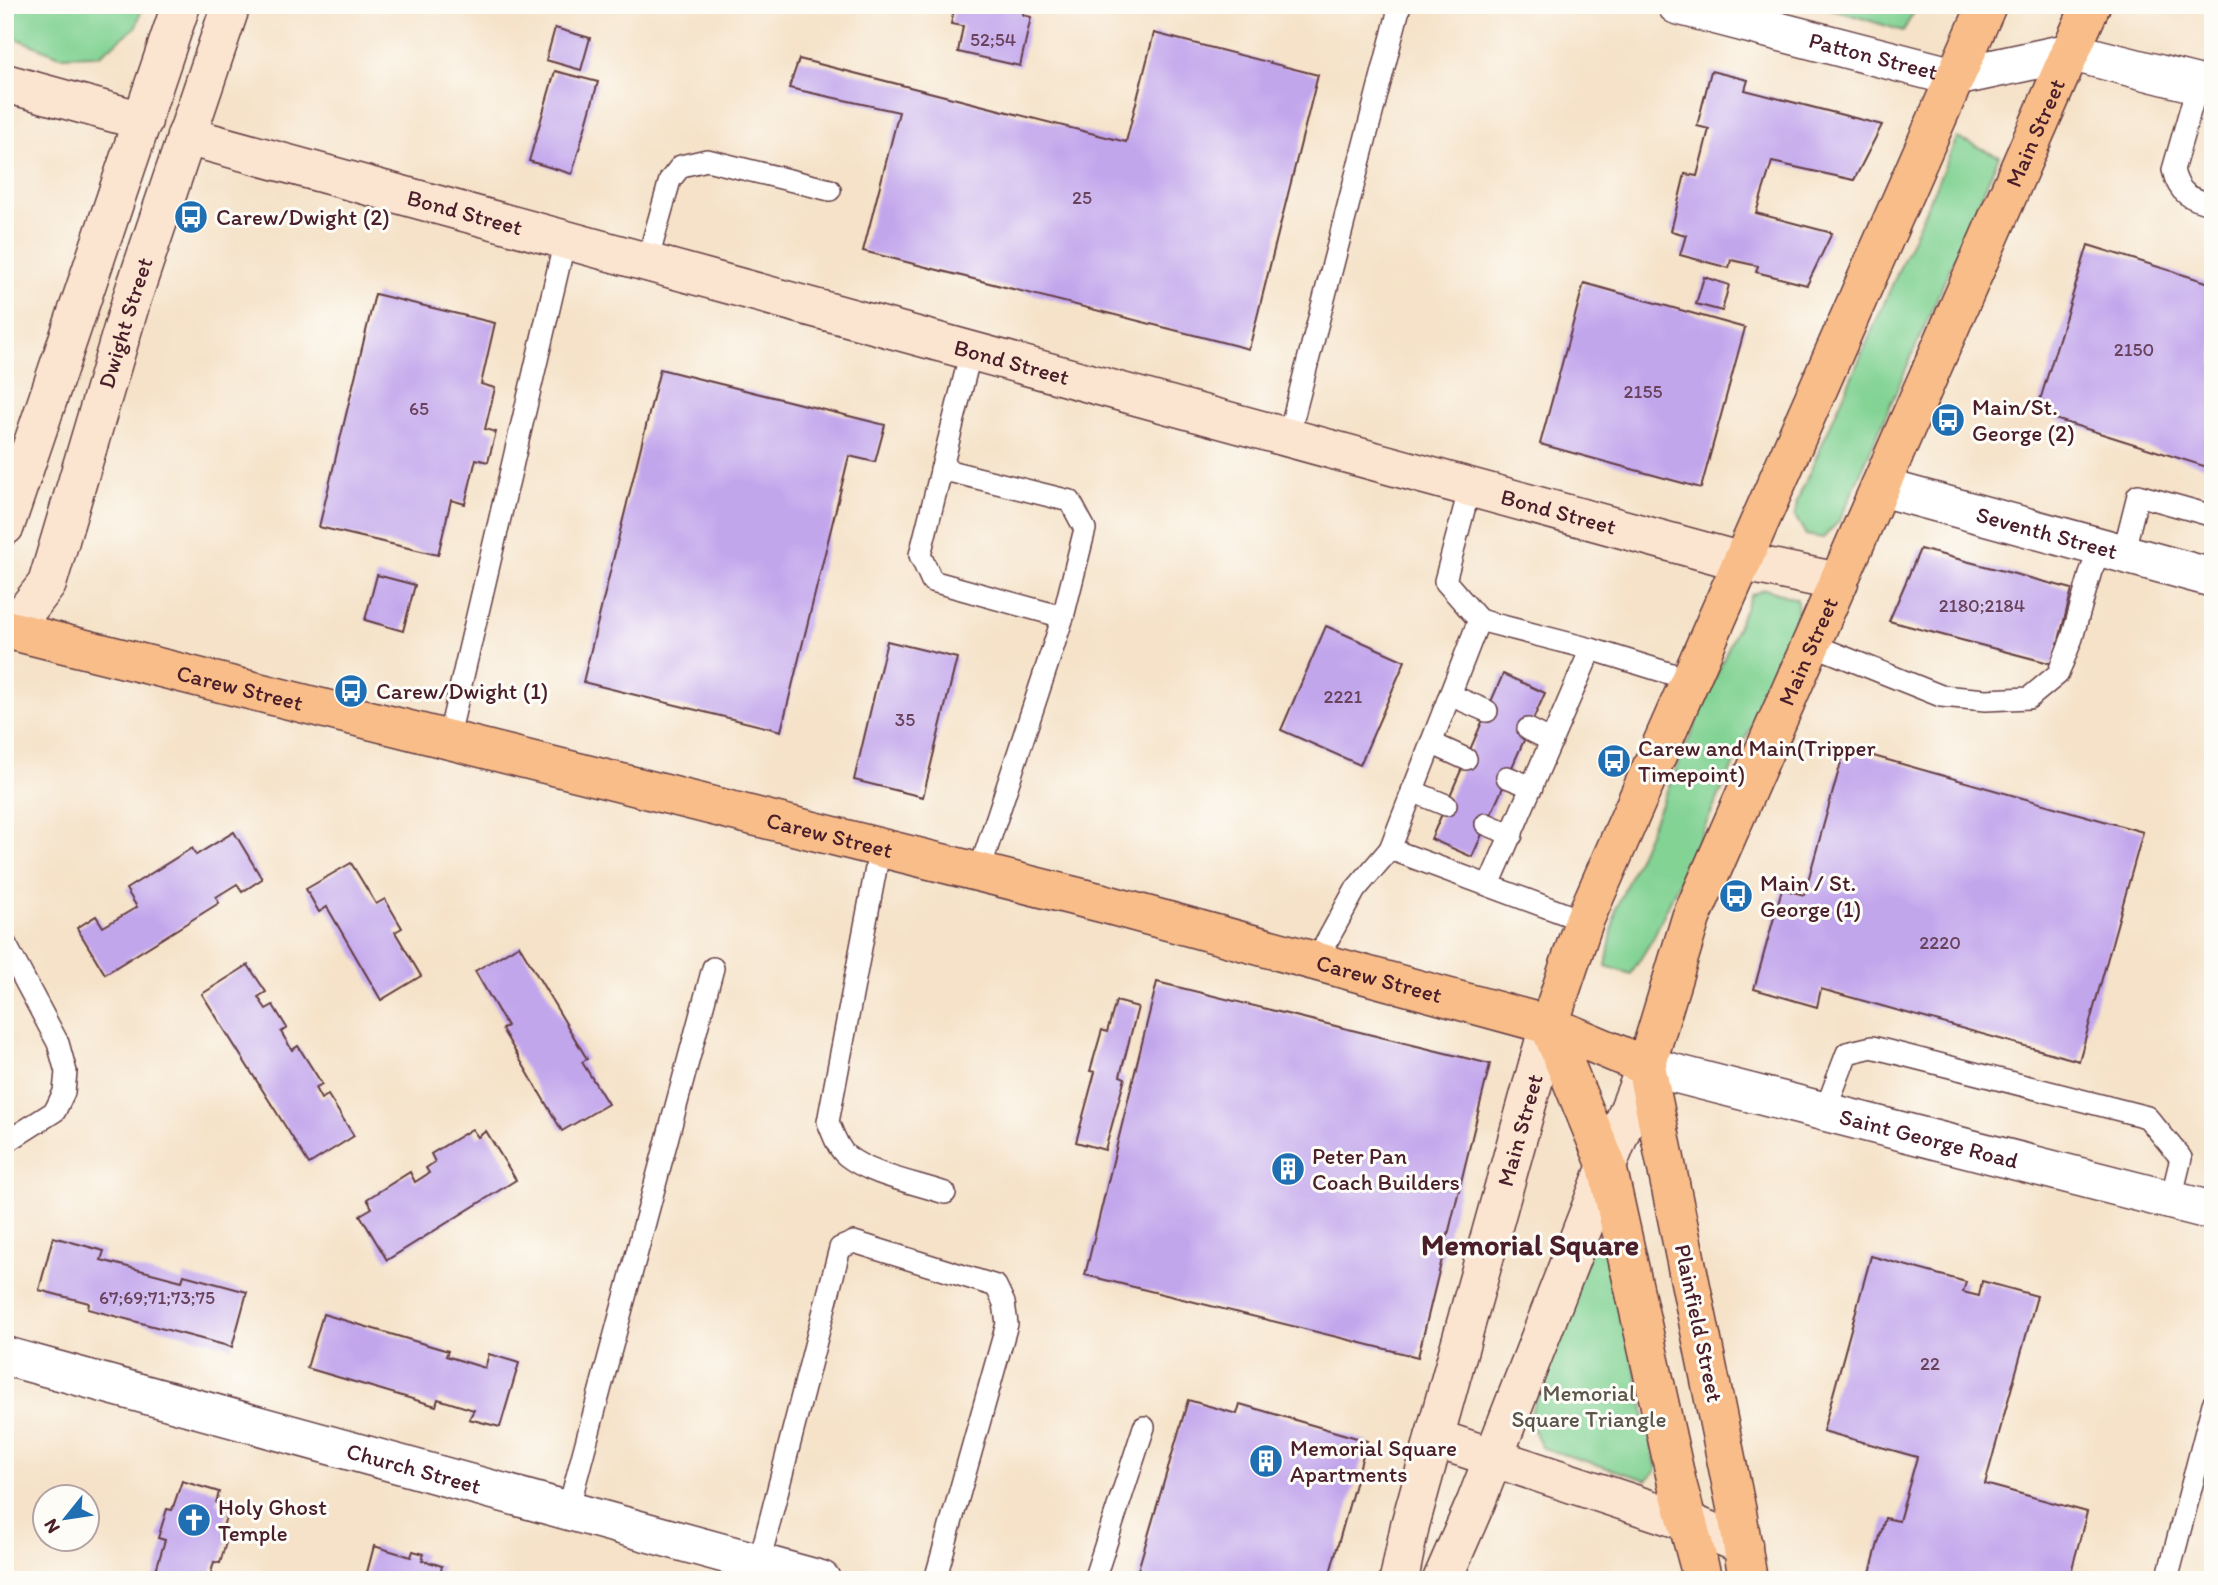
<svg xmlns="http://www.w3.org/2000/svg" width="2218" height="1585" font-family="Itim,sans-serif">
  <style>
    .green { fill: #83d394; stroke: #667960; stroke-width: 2 }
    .building { fill: #c2a6ec }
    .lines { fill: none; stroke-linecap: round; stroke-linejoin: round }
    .service-casing { stroke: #643c43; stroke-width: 24 }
    .minor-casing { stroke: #643c43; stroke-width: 41 }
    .secondary-casing { stroke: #643c43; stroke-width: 41 }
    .primary-casing { stroke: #643c43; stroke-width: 41 }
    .service { stroke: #fff; stroke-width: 21 }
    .minor { stroke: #fff; stroke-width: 38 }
    .secondary { stroke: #fce5d0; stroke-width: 38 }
    .primary { stroke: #f8bd89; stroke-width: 38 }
    .labels { text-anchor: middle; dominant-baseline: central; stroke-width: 6; stroke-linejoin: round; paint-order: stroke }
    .number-label { font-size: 19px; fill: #68415b }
    .street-label { font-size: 23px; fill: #4a1f2b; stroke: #fdfcf7 }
    .poi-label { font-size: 23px; fill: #4a1f2b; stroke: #fdfcf7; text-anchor: start }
    .park-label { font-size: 23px; fill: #5b554a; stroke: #fdfcf7 }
    .district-label { font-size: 30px; font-weight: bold; fill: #4a1f2b; stroke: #fdfcf7 }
  </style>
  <rect width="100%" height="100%" fill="#fdfcf7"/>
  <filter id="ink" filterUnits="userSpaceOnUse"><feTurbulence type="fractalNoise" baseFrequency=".0143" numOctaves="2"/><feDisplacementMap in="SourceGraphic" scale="14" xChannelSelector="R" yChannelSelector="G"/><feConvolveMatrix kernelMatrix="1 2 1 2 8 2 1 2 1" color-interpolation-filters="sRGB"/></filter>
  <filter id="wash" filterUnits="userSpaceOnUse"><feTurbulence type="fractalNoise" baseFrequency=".00686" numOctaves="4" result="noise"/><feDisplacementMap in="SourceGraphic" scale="28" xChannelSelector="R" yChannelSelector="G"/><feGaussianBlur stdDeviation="1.57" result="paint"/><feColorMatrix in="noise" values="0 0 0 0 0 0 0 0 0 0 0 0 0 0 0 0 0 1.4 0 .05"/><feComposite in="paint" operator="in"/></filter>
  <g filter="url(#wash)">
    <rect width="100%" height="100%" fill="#f5e2c8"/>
    <g class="green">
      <polygon points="5,5 143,5 136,27 100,55 60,56 5,34"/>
      <polygon points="1819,5 1918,5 1903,31"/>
      <polygon points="1957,138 1999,156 1840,520 1823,538 1806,535 1795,516 1797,501"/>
      <polygon points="1765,589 1797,599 1798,626 1652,940 1631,974 1606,966 1616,909 1751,595"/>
      <polygon points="1594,1240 1608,1245 1657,1470 1647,1480 1543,1448 1528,1420"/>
    </g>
    <g id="blocks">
      <g class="building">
        <polygon points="955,5 1025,5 1023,15 1031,17 1020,66 958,52 963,26 951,24"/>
        <polygon points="555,28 590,38 581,70 546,60"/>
        <polygon points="1154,33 1318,75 1249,349 863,251 899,112 789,88 799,59 1126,142"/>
        <polygon points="555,71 598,82 572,174 529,161"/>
        <polygon points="1711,71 1748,80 1745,90 1882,125 1854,180 1772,162 1756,213 1832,233 1807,285 1756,272 1758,266 1731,260 1729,268 1680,255 1686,235 1671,231 1685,174 1697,176 1709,129 1697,126"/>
        <polygon points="2088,245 2213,284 2213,469 2036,413"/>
        <polygon points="1704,277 1729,285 1722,311 1696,304"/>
        <polygon points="1584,283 1745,328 1701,488 1540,444"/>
        <polygon points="375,294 495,323 481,384 495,388 485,429 496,432 488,462 476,459 465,504 451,500 438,555 319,527"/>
        <polygon points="660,369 885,425 875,462 849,456 781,731 583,682"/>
        <polygon points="1920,549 2072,589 2053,664 1889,621"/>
        <polygon points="377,575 415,585 403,631 365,620"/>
        <polygon points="1326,626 1405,661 1360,765 1281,730"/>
        <polygon points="887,641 957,658 923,797 854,780"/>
        <polygon points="1503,674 1545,693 1472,857 1431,839"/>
        <polygon points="1845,748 2143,832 2079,1061 1821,989 1817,1007 1754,989 1782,889 1804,895"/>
        <polygon points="234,832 262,879 242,892 237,884 216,897 219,903 105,974 77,928 96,916 103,927 137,907 126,889 192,848 196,855"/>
        <polygon points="351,863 376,904 385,899 402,928 395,932 421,976 381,1000 327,907 319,912 306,889"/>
        <polygon points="519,945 587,1059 582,1062 608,1104 562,1131 502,1029 507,1026 475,971"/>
        <polygon points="248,965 266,992 258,997 266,1009 273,1005 287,1028 281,1032 292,1050 298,1046 322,1084 315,1088 321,1099 328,1095 354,1136 309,1164 202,994"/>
        <polygon points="1157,982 1490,1064 1418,1357 1085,1275"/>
        <polygon points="1116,1001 1138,1007 1120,1076 1125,1078 1105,1150 1076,1142 1095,1072 1090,1071 1102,1030 1107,1032"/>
        <polygon points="472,1129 478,1137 486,1131 516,1180 387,1260 360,1215 372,1208 367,1199 410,1172 415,1182 429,1173 426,1168 435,1162 431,1154"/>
        <polygon points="53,1237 104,1251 101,1260 182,1281 184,1275 247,1292 232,1347 88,1309 89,1303 39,1290"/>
        <polygon points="1871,1256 1966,1282 1963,1292 1979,1296 1982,1281 2037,1296 1985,1484 2087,1512 2069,1580 1868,1580 1885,1518 1899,1521 1917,1457 1823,1431"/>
        <polygon points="323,1314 448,1351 446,1356 485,1368 489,1354 519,1363 500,1427 469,1419 474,1410 438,1399 436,1406 307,1368"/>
        <polygon points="1188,1400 1237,1414 1240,1404 1367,1441 1328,1580 1135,1580"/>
        <polygon points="182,1481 219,1492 216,1503 229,1507 222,1530 229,1532 220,1563 214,1562 209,1580 153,1580 165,1540 158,1538 167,1509 172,1510"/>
        <polygon points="374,1546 411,1557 413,1551 424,1554 422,1560 442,1566 439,1580 365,1580"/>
      </g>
    </g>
  </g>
  <g filter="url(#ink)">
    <use href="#blocks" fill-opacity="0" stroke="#643c43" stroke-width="2"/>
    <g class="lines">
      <g class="service-casing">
        <g id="service">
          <path d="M2198,83L2173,170C2179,195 2190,198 2213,205"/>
          <polyline points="647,262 670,180 681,166 707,160 830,190"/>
          <polyline points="971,351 920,555 932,581 1063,617 979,872"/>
          <polyline points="1288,438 1400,5"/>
          <polyline points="941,469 1070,501 1085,529 1063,617"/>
          <polyline points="1470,487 1445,581 1479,620"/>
          <polyline points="2123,554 2138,495 2213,516"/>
          <polyline points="1811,644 1941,696 1986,700 2029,698 2058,674 2072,638 2091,571 2101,548"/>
          <polyline points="1450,695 1487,711"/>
          <polyline points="1528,729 1552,741"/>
          <polyline points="448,740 565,240"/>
          <polyline points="1431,743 1466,759"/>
          <polyline points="1507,777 1532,787"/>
          <polyline points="1412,791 1446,805"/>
          <polyline points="1486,824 1512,835"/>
          <path d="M880,847L828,1122C833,1133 837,1148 847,1156C871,1175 916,1183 945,1193"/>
          <polyline points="1390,849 1584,921"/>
          <polyline points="1489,885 1591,649"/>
          <polyline points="5,943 58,1043 66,1072 64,1092 55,1111 5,1143"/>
          <polyline points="1316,961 1355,890 1390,849 1479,620 1591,649 1691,680"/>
          <polyline points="1825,1111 1847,1053 1872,1047 2147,1117 2181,1158 2171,1199"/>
          <polyline points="568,1510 713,968"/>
          <polyline points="759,1563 840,1248 854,1242 996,1286 1004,1303 1007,1324 935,1580"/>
          <polyline points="1094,1580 1144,1427"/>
          <polyline points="2167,1580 2213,1404"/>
        </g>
      </g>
      <g class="minor-casing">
        <g id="minor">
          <path id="s1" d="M1677,5L1955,77L2072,52L2213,88"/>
          <path id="s2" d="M1880,487L2213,578"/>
          <path id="s3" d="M1646,1066L2213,1211"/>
          <path id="s4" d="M5,1356L821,1580"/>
        </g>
      </g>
      <g class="secondary-casing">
        <g id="secondary">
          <polyline points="5,83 143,121"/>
          <path id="s5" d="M186,136L1743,562L1839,582"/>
          <polyline points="5,526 181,5"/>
          <path id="s6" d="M5,628L26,611L47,584L132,298L231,5"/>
          <polyline points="1434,1438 1688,1522 1743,1545"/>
          <path id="s7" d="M1399,1580L1410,1525L1549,1025"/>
          <polyline points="1442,1580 1476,1502 1646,1066"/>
        </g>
      </g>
      <g class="primary-casing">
        <g id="primary">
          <path id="s8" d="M5,629L1102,903L1549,1025L1646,1066"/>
          <polyline points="1549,1025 1584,921 1987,5"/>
          <polyline points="1549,1025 1607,1166 1677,1483 1703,1580"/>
          <path id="s9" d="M1748,1580L1737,1512L1646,1066L1691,918L2091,5"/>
        </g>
      </g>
      <use href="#service" class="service"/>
      <use href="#minor" class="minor"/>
      <use href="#secondary" class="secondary"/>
      <use href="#primary" class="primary"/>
    </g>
  </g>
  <defs>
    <g id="bus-disc" transform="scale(1.75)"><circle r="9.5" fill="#1f6fb2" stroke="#fdfcf7"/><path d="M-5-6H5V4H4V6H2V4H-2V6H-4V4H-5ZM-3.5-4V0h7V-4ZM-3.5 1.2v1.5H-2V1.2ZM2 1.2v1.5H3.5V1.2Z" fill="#fff"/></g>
    <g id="building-disc" transform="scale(1.75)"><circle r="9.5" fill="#1f6fb2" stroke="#fdfcf7"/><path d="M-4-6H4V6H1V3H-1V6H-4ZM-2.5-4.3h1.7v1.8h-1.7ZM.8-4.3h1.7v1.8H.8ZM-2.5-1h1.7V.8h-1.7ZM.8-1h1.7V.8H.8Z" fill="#fff"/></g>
    <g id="church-disc" transform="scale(1.75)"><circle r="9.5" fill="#1f6fb2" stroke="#fdfcf7"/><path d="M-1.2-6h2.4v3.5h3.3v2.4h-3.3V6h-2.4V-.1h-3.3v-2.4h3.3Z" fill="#fff"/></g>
  </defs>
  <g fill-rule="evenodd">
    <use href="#bus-disc" x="191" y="217"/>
    <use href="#bus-disc" x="1948" y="420"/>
    <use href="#bus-disc" x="351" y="691"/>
    <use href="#bus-disc" x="1614" y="761"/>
    <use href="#bus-disc" x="1736" y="896"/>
    <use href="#building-disc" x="1288" y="1169"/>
    <use href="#building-disc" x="1266" y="1461"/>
    <use href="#church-disc" x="194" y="1520"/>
  </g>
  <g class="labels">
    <g class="number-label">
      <text x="993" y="39">52;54</text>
      <text x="1082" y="197">25</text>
      <text x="2134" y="349">2150</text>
      <text x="1643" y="391">2155</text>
      <text x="419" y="408">65</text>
      <text x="1982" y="605">2180;2184</text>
      <text x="1343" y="696">2221</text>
      <text x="905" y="719">35</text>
      <text x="1940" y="942">2220</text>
      <text x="157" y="1297">67;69;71;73;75</text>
      <text x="1930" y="1363">22</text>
    </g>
    <g class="street-label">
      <text stroke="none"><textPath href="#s1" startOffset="203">Patton Street</textPath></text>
      <text stroke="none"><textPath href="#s9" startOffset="1536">Main Street</textPath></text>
      <text stroke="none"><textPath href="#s5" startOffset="289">Bond Street</textPath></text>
      <text stroke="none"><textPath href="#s6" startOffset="334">Dwight Street</textPath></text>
      <text stroke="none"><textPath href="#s5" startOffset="856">Bond Street</textPath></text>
      <text stroke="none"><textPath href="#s5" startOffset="1423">Bond Street</textPath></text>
      <text stroke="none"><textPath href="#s2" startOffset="173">Seventh Street</textPath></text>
      <text stroke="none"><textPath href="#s9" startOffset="970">Main Street</textPath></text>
      <text stroke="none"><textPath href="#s8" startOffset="242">Carew Street</textPath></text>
      <text stroke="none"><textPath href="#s8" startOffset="850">Carew Street</textPath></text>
      <text stroke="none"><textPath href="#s8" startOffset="1418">Carew Street</textPath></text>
      <text stroke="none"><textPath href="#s7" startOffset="466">Main Street</textPath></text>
      <text stroke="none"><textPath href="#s3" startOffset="292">Saint George Road</textPath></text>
      <text transform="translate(1699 1323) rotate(78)">Plainfield Street</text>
      <text stroke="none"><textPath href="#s4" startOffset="424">Church Street</textPath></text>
    </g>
    <g class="poi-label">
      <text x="216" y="217">Carew/Dwight (2)</text>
      <text x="1972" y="407">Main/St.<tspan x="1972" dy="26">George (2)</tspan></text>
      <text x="376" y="691">Carew/Dwight (1)</text>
      <text x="1638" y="748">Carew and Main(Tripper<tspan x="1638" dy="26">Timepoint)</tspan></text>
      <text x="1760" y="883">Main / St.<tspan x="1760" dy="26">George (1)</tspan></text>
      <text x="1312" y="1156">Peter Pan<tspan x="1312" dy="26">Coach Builders</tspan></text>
      <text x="1290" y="1448">Memorial Square<tspan x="1290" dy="26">Apartments</tspan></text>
      <text x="218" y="1507">Holy Ghost<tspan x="218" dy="26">Temple</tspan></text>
    </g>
    <g class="park-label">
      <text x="1589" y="1393">Memorial<tspan x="1589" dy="26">Square Triangle</tspan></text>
    </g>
    <g class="district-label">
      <text x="1530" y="1244">Memorial Square</text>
    </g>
  </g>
  <rect width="2218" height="1585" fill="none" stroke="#fdfcf7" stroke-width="28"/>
  <g transform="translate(66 1518) rotate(240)"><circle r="33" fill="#fdfcf7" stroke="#b5a4a5" stroke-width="2"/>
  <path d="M0-5L12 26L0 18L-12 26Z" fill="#1f6fb2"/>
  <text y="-10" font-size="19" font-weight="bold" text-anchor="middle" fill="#4a1f2b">N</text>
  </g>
</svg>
